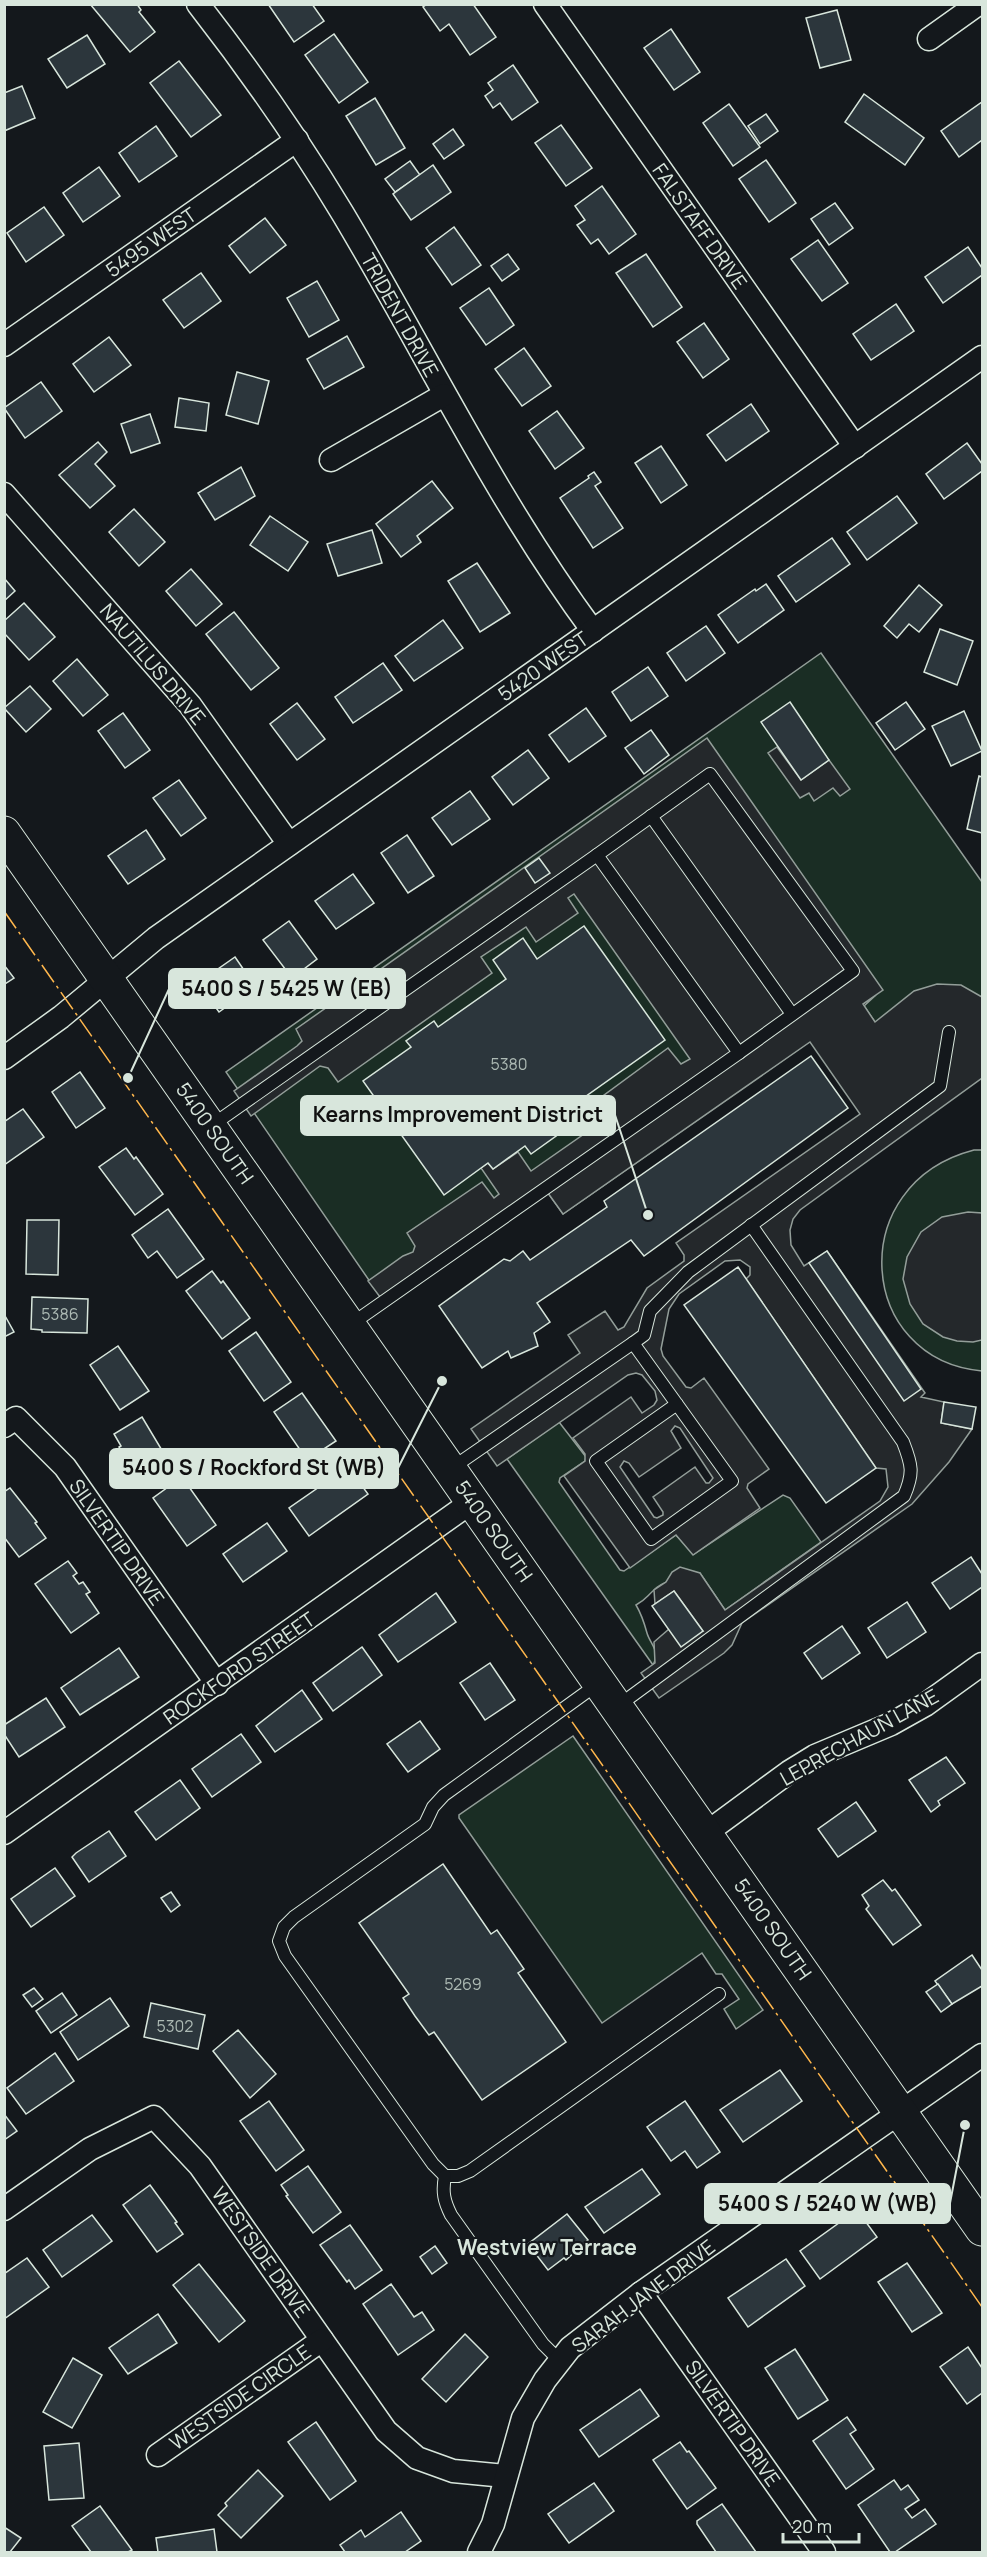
<svg xmlns="http://www.w3.org/2000/svg" width="987" height="2557" font-family="Manrope,sans-serif">
  <style>
    .green { fill: #1a2d24; stroke: #939e99; stroke-width: 1.5 }
    .parking { fill: #24282b; stroke: #939e99; stroke-width: 1.5; fill-rule: evenodd }
    .building { fill: #2c363c; stroke: #d8e6dc; stroke-width: 1.5 }
    .lines { fill: none; stroke-linecap: round; stroke-linejoin: round }
    .service-casing { stroke: #d8e6dc; stroke-width: 14 }
    .minor-casing { stroke: #d8e6dc; stroke-width: 25 }
    .primary-casing { stroke: #d8e6dc; stroke-width: 35 }
    .service { stroke: #14181c; stroke-width: 12 }
    .minor { stroke: #14181c; stroke-width: 22 }
    .primary { stroke: #14181c; stroke-width: 33 }
    .power { stroke: #ffb74d; stroke-width: 1.5; stroke-dasharray: 21 4.5 3 4.5; stroke-linecap: butt }
    .labels { text-anchor: middle; dominant-baseline: central; stroke-width: 4.5; stroke-linejoin: round; paint-order: stroke }
    .number-label { font-size: 16px; fill: #adbab4 }
    .street-label { font-size: 20px; fill: #d8e6dc; stroke: #14181c }
    .neighbourhood-label { font-size: 21px; font-weight: bold; fill: #d8e6dc; stroke: #14181c }
    .leader { fill: none; stroke: #d8e6dc; stroke-width: 2 }
    .callout-dot { fill: #d8e6dc; stroke: #14181c; stroke-width: 2 }
    .callout { fill: #d8e6dc; stroke: #d8e6dc; stroke-width: 2 }
    .callout-label { font-size: 21px; text-anchor: middle; font-weight: bold; fill: #111 }
  </style>
  <rect width="100%" height="100%" fill="#14181c"/>
  <g class="green">
    <polygon points="821,653 982,882 982,1072 875,1022 864,1006 876,995 563,1214 548,1193 386,1305 226,1072"/>
    <path d="M974,1150H982V1371C857,1360 843,1184 974,1150Z"/>
    <path d="M559,1422L586,1457L585,1461L560,1478L559,1482L620,1570L624,1571L676,1535L694,1554L783,1495L790,1498L821,1542L725,1610L700,1573C686,1577 665,1579 654,1590C646,1597 647,1599 636,1605C642,1615 644,1622 647,1633C650,1644 661,1651 653,1665L507,1459Z"/>
    <polygon points="573,1736 763,2010 736,2029 724,2009 739,1999 722,1974 716,1974 702,1953 602,2023 459,1818 459,1815"/>
  </g>
  <g class="parking">
    <path d="M707,738L883,990L863,1004L875,1022L914,991L937,984L961,985L982,997V1078L800,1210L793,1219L790,1230L791,1245L804,1266L827,1251L925,1393L921,1397L944,1402L941,1423L972,1429L949,1462L912,1504L742,1623L732,1645L724,1653L659,1698L641,1673L655,1663L654,1642L669,1629L703,1631L674,1591L655,1604L654,1590L666,1582L672,1572L680,1567L700,1573L725,1610L880,1501L888,1487L886,1469L876,1468L746,1279L750,1275V1267L740,1260L725,1261L679,1294L669,1309L661,1349L663,1356L686,1387L691,1388L704,1378L769,1469L748,1484L747,1488L760,1508L693,1555L676,1535L630,1568L564,1476L585,1461V1454L573,1438L631,1397L642,1413L654,1405L657,1400L655,1391L642,1375L636,1373L628,1375L497,1466L471,1429L580,1353L568,1335L605,1311L618,1330L624,1327L647,1288L684,1261V1255L676,1243L860,1114L810,1042L563,1214L548,1193L386,1305L368,1281L403,1256L413,1252L415,1246L407,1233L482,1182L494,1198L499,1194L481,1168L488,1163L493,1169L518,1152L531,1171L604,1120L592,1104L668,1048L681,1064L690,1059L574,894L568,898L578,913L536,942L526,927L481,957L492,973L338,1082L328,1068L320,1066L251,1116L234,1091L297,1046L302,1041L296,1029ZM675,1426L680,1428L713,1478L709,1483H706L695,1467L653,1497L663,1512V1515L657,1518L654,1517L620,1467L624,1461L629,1463L639,1477L681,1448L671,1431Z"/>
    <polygon points="777,747 801,780 829,760 850,789 840,796 833,788 814,801 809,793 800,798 768,753"/>
    <polygon points="968,1212 982,1213 982,1340 973,1342 957,1341 943,1337 923,1324 910,1304 903,1279 907,1257 921,1232 942,1217"/>
  </g>
  <g class="building">
    <polygon points="90,4 137,4 141,10 139,12 155,32 130,52"/>
    <polygon points="268,4 312,4 324,21 294,42"/>
    <polygon points="427,4 473,4 496,37 470,55 449,24 440,31 423,7"/>
    <polygon points="837,10 851,60 820,68 806,18"/>
    <polygon points="671,29 700,72 674,90 644,48"/>
    <polygon points="334,34 368,82 339,103 305,55"/>
    <polygon points="87,35 105,64 67,88 48,59"/>
    <polygon points="179,61 221,115 191,137 150,83"/>
    <polygon points="513,65 538,102 512,120 500,103 493,108 485,96 493,90 488,83"/>
    <polygon points="22,86 35,118 4,131 4,93"/>
    <polygon points="864,94 924,138 905,165 845,122"/>
    <polygon points="375,98 405,148 376,165 346,116"/>
    <polygon points="982,102 982,140 959,157 941,131"/>
    <polygon points="729,104 760,147 733,166 703,123"/>
    <polygon points="766,114 778,131 760,144 748,126"/>
    <polygon points="561,125 592,168 566,186 535,143"/>
    <polygon points="156,126 177,156 139,182 119,153"/>
    <polygon points="453,129 464,145 444,159 433,144"/>
    <polygon points="766,160 796,203 769,222 739,179"/>
    <polygon points="410,161 420,175 395,192 385,179"/>
    <polygon points="433,165 451,192 411,220 393,194"/>
    <polygon points="99,167 120,196 83,222 63,193"/>
    <polygon points="602,186 636,234 609,254 598,239 591,244 577,225 585,220 575,206"/>
    <polygon points="835,203 853,228 829,245 811,219"/>
    <polygon points="44,207 64,235 26,262 7,233"/>
    <polygon points="265,218 286,245 250,273 229,246"/>
    <polygon points="454,227 481,265 452,285 426,248"/>
    <polygon points="818,240 848,283 822,301 791,259"/>
    <polygon points="968,247 982,268 982,275 943,303 925,277"/>
    <polygon points="508,254 519,269 502,281 491,266"/>
    <polygon points="646,254 682,307 653,327 616,273"/>
    <polygon points="201,273 221,301 184,328 163,300"/>
    <polygon points="317,281 339,320 309,337 287,298"/>
    <polygon points="489,288 514,325 486,345 460,308"/>
    <polygon points="896,304 914,331 871,360 853,334"/>
    <polygon points="704,323 729,359 703,378 677,342"/>
    <polygon points="347,336 364,367 324,389 307,359"/>
    <polygon points="109,337 131,365 94,392 73,364"/>
    <polygon points="524,348 551,386 522,406 495,369"/>
    <polygon points="237,372 269,381 258,424 226,415"/>
    <polygon points="41,382 62,411 25,438 4,408"/>
    <polygon points="179,398 209,403 206,431 175,427"/>
    <polygon points="751,404 769,431 726,461 707,435"/>
    <polygon points="557,411 584,448 555,469 529,431"/>
    <polygon points="150,414 160,443 131,453 121,424"/>
    <polygon points="98,442 107,452 95,464 115,486 90,508 59,475"/>
    <polygon points="967,443 982,464 982,471 944,499 926,474"/>
    <polygon points="661,446 687,485 661,503 635,463"/>
    <polygon points="241,467 255,496 215,520 198,493"/>
    <polygon points="594,472 601,482 595,486 623,528 593,548 560,498 589,478 588,476"/>
    <polygon points="432,481 453,508 417,536 421,542 401,557 376,524"/>
    <polygon points="897,496 917,523 867,560 847,532"/>
    <polygon points="134,509 165,542 139,566 109,532"/>
    <polygon points="270,516 308,542 288,571 250,545"/>
    <polygon points="372,530 382,563 338,576 327,544"/>
    <polygon points="832,538 850,564 796,602 778,576"/>
    <polygon points="477,563 510,613 480,632 448,581"/>
    <polygon points="191,569 222,604 196,626 166,591"/>
    <polygon points="4,578 15,591 4,601"/>
    <polygon points="766,584 784,610 738,643 718,615 755,589 756,591"/>
    <polygon points="919,585 942,605 919,632 909,624 897,638 884,626"/>
    <polygon points="24,603 55,637 29,660 4,633 4,621"/>
    <polygon points="234,612 279,668 251,690 206,634"/>
    <polygon points="443,620 463,648 414,681 395,656"/>
    <polygon points="706,626 725,653 686,681 667,653"/>
    <polygon points="940,629 973,641 957,685 924,672"/>
    <polygon points="77,659 108,695 83,716 53,681"/>
    <polygon points="383,663 402,690 353,723 335,697"/>
    <polygon points="648,667 668,696 631,721 612,692"/>
    <polygon points="30,686 51,709 26,732 4,708"/>
    <polygon points="790,702 829,760 801,780 761,722"/>
    <polygon points="906,702 925,729 895,750 876,723"/>
    <polygon points="297,703 325,739 297,760 270,724"/>
    <polygon points="586,708 606,736 569,762 549,735"/>
    <polygon points="964,711 982,751 951,766 932,726"/>
    <polygon points="123,713 150,750 125,768 98,731"/>
    <polygon points="651,730 669,755 644,774 625,748"/>
    <polygon points="528,750 549,778 513,805 492,777"/>
    <polygon points="979,776 982,777 982,833 967,829"/>
    <polygon points="179,780 206,818 181,836 153,798"/>
    <polygon points="470,791 490,819 452,845 432,818"/>
    <polygon points="146,830 165,859 128,884 108,856"/>
    <polygon points="407,835 434,876 408,893 381,853"/>
    <polygon points="539,858 550,873 535,883 525,868"/>
    <polygon points="353,874 374,903 336,929 315,901"/>
    <polygon points="289,921 317,959 292,978 263,940"/>
    <polygon points="584,926 665,1040 568,1109 577,1121 531,1154 525,1146 493,1169 488,1163 444,1195 363,1081 411,1047 406,1041 434,1021 438,1027 506,979 493,960 523,938 537,959"/>
    <polygon points="235,957 255,986 219,1012 198,983"/>
    <polygon points="4,965 14,978 5,984 4,987"/>
    <polygon points="811,1056 848,1108 644,1256 631,1240 537,1303 550,1322 534,1333 538,1346 511,1358 508,1351 482,1368 439,1306 504,1259 510,1261 523,1251 530,1260 607,1207 604,1201"/>
    <polygon points="80,1072 105,1108 76,1128 52,1092"/>
    <polygon points="23,1109 44,1137 4,1165 4,1122"/>
    <polygon points="126,1148 134,1159 136,1157 163,1194 135,1215 99,1167"/>
    <polygon points="168,1209 204,1259 177,1278 157,1251 148,1258 132,1235"/>
    <polygon points="27,1220 59,1220 58,1275 26,1274"/>
    <polygon points="827,1251 921,1389 904,1401 809,1263"/>
    <polygon points="738,1267 876,1468 826,1503 684,1305"/>
    <polygon points="212,1271 221,1283 223,1281 250,1318 222,1339 186,1291"/>
    <polygon points="32,1297 88,1299 87,1333 42,1332 42,1330 31,1329"/>
    <polygon points="4,1314 14,1332 4,1337"/>
    <polygon points="256,1332 291,1382 264,1401 229,1351"/>
    <polygon points="118,1346 149,1391 120,1410 90,1365"/>
    <polygon points="302,1393 336,1441 307,1460 274,1412"/>
    <polygon points="944,1402 976,1407 972,1429 941,1423"/>
    <polygon points="142,1417 172,1467 142,1485 119,1447 121,1446 114,1434"/>
    <polygon points="348,1467 368,1494 309,1536 289,1508"/>
    <polygon points="182,1477 216,1525 187,1546 153,1498"/>
    <polygon points="10,1488 37,1522 35,1523 46,1538 19,1557 4,1537 4,1492"/>
    <polygon points="267,1523 287,1551 243,1582 223,1554"/>
    <polygon points="971,1557 982,1574 982,1587 950,1609 932,1583"/>
    <polygon points="68,1561 77,1573 73,1576 79,1584 83,1582 90,1592 86,1594 99,1613 71,1633 35,1584"/>
    <polygon points="674,1591 703,1631 681,1647 652,1606"/>
    <polygon points="436,1593 456,1622 398,1662 379,1635"/>
    <polygon points="907,1602 926,1632 887,1658 868,1628"/>
    <polygon points="842,1626 860,1653 822,1679 804,1653"/>
    <polygon points="362,1647 382,1675 333,1711 313,1683"/>
    <polygon points="119,1648 139,1677 80,1715 61,1688"/>
    <polygon points="490,1663 515,1700 485,1720 460,1683"/>
    <polygon points="302,1690 322,1719 275,1752 256,1726"/>
    <polygon points="46,1698 65,1727 19,1757 4,1734 4,1725"/>
    <polygon points="420,1721 440,1749 408,1772 387,1744"/>
    <polygon points="241,1734 261,1762 212,1797 192,1769"/>
    <polygon points="946,1757 965,1783 938,1801 940,1805 931,1812 909,1780"/>
    <polygon points="180,1780 200,1808 156,1840 135,1812"/>
    <polygon points="856,1802 876,1831 838,1857 818,1829"/>
    <polygon points="109,1831 126,1856 89,1882 72,1857 76,1853"/>
    <polygon points="443,1864 491,1934 497,1930 524,1969 518,1973 566,2042 482,2100 434,2032 429,2035 415,2016 403,1998 409,1994 359,1923"/>
    <polygon points="55,1868 75,1896 31,1927 11,1899"/>
    <polygon points="883,1880 892,1891 895,1889 921,1925 893,1945 866,1909 869,1906 862,1895"/>
    <polygon points="171,1892 180,1905 171,1912 161,1898"/>
    <polygon points="972,1955 982,1970 982,1986 952,2004 935,1981"/>
    <polygon points="938,1984 952,2004 941,2012 926,1992"/>
    <polygon points="34,1988 43,1999 32,2007 23,1995"/>
    <polygon points="62,1993 77,2015 51,2033 36,2011"/>
    <polygon points="110,1998 129,2026 78,2060 60,2032"/>
    <polygon points="151,2003 205,2015 198,2049 144,2037"/>
    <polygon points="238,2030 276,2074 250,2098 213,2051"/>
    <polygon points="55,2053 74,2081 26,2114 7,2088"/>
    <polygon points="780,2070 802,2101 743,2142 720,2110"/>
    <polygon points="269,2101 304,2150 276,2171 240,2121"/>
    <polygon points="685,2101 720,2152 697,2168 685,2151 671,2161 647,2127"/>
    <polygon points="4,2114 17,2131 4,2140"/>
    <polygon points="308,2166 341,2212 313,2233 286,2196 288,2195 281,2185"/>
    <polygon points="642,2169 660,2194 604,2233 585,2207"/>
    <polygon points="150,2185 177,2222 175,2223 183,2234 157,2252 123,2205"/>
    <polygon points="857,2210 877,2237 820,2279 800,2251"/>
    <polygon points="567,2214 588,2240 566,2260 564,2258 548,2270 528,2244"/>
    <polygon points="92,2215 112,2241 62,2277 43,2250"/>
    <polygon points="350,2225 382,2270 355,2289 349,2280 347,2282 320,2245"/>
    <polygon points="435,2246 447,2263 432,2274 420,2257"/>
    <polygon points="27,2258 49,2287 4,2319 4,2274"/>
    <polygon points="786,2259 805,2286 748,2327 728,2298"/>
    <polygon points="907,2263 942,2313 912,2332 878,2282"/>
    <polygon points="199,2264 245,2321 219,2342 173,2285"/>
    <polygon points="391,2284 414,2317 422,2312 434,2330 398,2355 363,2304"/>
    <polygon points="158,2314 177,2343 128,2374 109,2348"/>
    <polygon points="465,2334 488,2357 446,2402 422,2379"/>
    <polygon points="968,2347 982,2368 982,2393 967,2404 940,2367"/>
    <polygon points="795,2349 828,2400 798,2419 765,2368"/>
    <polygon points="73,2358 102,2375 72,2428 43,2412"/>
    <polygon points="640,2389 659,2416 599,2457 580,2430"/>
    <polygon points="847,2417 856,2430 850,2434 874,2469 846,2489 813,2441"/>
    <polygon points="316,2422 356,2481 330,2500 288,2442"/>
    <polygon points="680,2442 687,2452 689,2451 716,2488 687,2509 653,2460"/>
    <polygon points="79,2443 84,2498 49,2500 44,2446"/>
    <polygon points="258,2470 283,2496 241,2538 218,2515 227,2506 225,2503"/>
    <polygon points="894,2480 901,2490 908,2485 919,2500 905,2509 912,2518 925,2509 936,2524 895,2552 890,2552 858,2505"/>
    <polygon points="594,2483 614,2511 569,2543 548,2514"/>
    <polygon points="722,2504 756,2552 716,2552 697,2524 697,2521"/>
    <polygon points="100,2506 132,2550 128,2552 91,2552 72,2526"/>
    <polygon points="401,2512 421,2541 405,2552 345,2552 340,2545 361,2530 365,2537"/>
    <polygon points="4,2527 21,2538 10,2552 4,2552"/>
    <polygon points="214,2529 217,2552 158,2552 156,2538"/>
  </g>
  <g class="lines">
    <g class="service-casing">
      <g id="service">
        <polyline points="651,816 792,1014"/>
        <polyline points="597,855 710,774 853,971 739,1053"/>
        <polyline points="211,1126 597,855 739,1053 350,1325"/>
        <polyline points="633,1343 644,1335 650,1311 688,1272 940,1086 949,1032"/>
        <polyline points="452,1468 633,1343 732,1481 651,1539 596,1461 677,1404"/>
        <polyline points="599,1683 444,1795 433,1807 425,1824 294,1917 284,1927 279,1941 285,1956 433,2164 445,2176 458,2176 470,2171 719,1994"/>
        <path d="M618,1706L904,1496C914,1473 912,1465 903,1442L751,1225"/>
        <path d="M445,2176C442,2192 444,2201 451,2215L543,2344L560,2361"/>
      </g>
    </g>
    <g class="minor-casing">
      <g id="minor">
        <path d="M198,4C251,72 299,141 343,214C426,353 496,500 593,631"/>
        <polyline points="545,4 855,447"/>
        <polyline points="929,39 978,4"/>
        <polyline points="4,345 297,140"/>
        <polyline points="331,460 444,395"/>
        <polyline points="4,494 190,705 289,844"/>
        <polyline points="4,1058 61,1017 156,938 982,357"/>
        <polyline points="4,1426 16,1418 65,1467 217,1684"/>
        <polyline points="4,1833 473,1501"/>
        <polyline points="706,1833 789,1772 815,1756 891,1724 925,1705 982,1664"/>
        <polyline points="4,2209 90,2149 154,2117 200,2166 386,2431 417,2458 453,2471 505,2476"/>
        <polyline points="641,2293 824,2552"/>
        <polyline points="158,2455 322,2340"/>
        <polyline points="479,2552 493,2524 523,2418 545,2380 570,2348 641,2293 982,2055"/>
      </g>
    </g>
    <g class="primary-casing">
      <polyline id="primary" points="4,833 982,2229"/>
    </g>
    <use href="#service" class="service"/>
    <use href="#minor" class="minor"/>
    <use href="#primary" class="primary"/>
    <polyline class="power" points="4,911 982,2307"/>
  </g>
  <g class="labels">
    <g class="number-label">
      <text x="509" y="1064">5380</text>
      <text x="60" y="1314">5386</text>
      <text x="463" y="1984">5269</text>
      <text x="175" y="2026">5302</text>
    </g>
    <g class="street-label">
      <text transform="translate(700 226) rotate(55)">FALSTAFF DRIVE</text>
      <text transform="translate(151 242) rotate(-35)">5495 WEST</text>
      <text transform="translate(400 315) rotate(61)">TRIDENT DRIVE</text>
      <text transform="translate(153 664) rotate(50)">NAUTILUS DRIVE</text>
      <text transform="translate(543 666) rotate(-35)">5420 WEST</text>
      <text transform="translate(215 1133) rotate(55)">5400 SOUTH</text>
      <text transform="translate(494 1531) rotate(55)">5400 SOUTH</text>
      <text transform="translate(117 1542) rotate(55)">SILVERTIP DRIVE</text>
      <text transform="translate(239 1668) rotate(-35)">ROCKFORD STREET</text>
      <text transform="translate(859 1737) rotate(-29)">LEPRECHAUN LANE</text>
      <text transform="translate(773 1929) rotate(55)">5400 SOUTH</text>
      <text transform="translate(261 2252) rotate(55)">WESTSIDE DRIVE</text>
      <text transform="translate(643 2296) rotate(-37)">SARAH JANE DRIVE</text>
      <text transform="translate(240 2397) rotate(-35)">WESTSIDE CIRCLE</text>
      <text transform="translate(733 2423) rotate(55)">SILVERTIP DRIVE</text>
    </g>
    <g class="neighbourhood-label">
      <text x="547" y="2247">Westview Terrace</text>
    </g>
  </g>
  <path class="leader" d="M128 1078L169 989M648 1215L615 1115M442 1381L398 1468M965 2125L950 2203"/>
  <g class="callout-dot">
    <circle cx="128" cy="1078" r="6"/>
    <circle cx="648" cy="1215" r="6"/>
    <circle cx="442" cy="1381" r="6"/>
    <circle cx="965" cy="2125" r="6"/>
  </g>
  <g class="callout">
    <rect x="169" y="969" width="236" height="39" rx="6"/>
    <rect x="301" y="1096" width="314" height="39" rx="6"/>
    <rect x="110" y="1449" width="288" height="39" rx="6"/>
    <rect x="705" y="2184" width="245" height="39" rx="6"/>
  </g>
  <g class="callout-label">
    <text x="287" y="996">5400 S / 5425 W (EB)</text>
    <text x="458" y="1122">Kearns Improvement District</text>
    <text x="254" y="1475">5400 S / Rockford St (WB)</text>
    <text x="828" y="2211">5400 S / 5240 W (WB)</text>
  </g>
  <rect width="987" height="2557" fill="none" stroke="#d8e6dc" stroke-width="12"/>
  <path d="M783 2533v9h76v-9" fill="none" stroke="#d8e6dc" stroke-width="3"/>
  <text x="792" y="2533" font-size="18" fill="#d8e6dc" stroke="#14181c" stroke-width="4.5" paint-order="stroke">20 m</text>
</svg>
